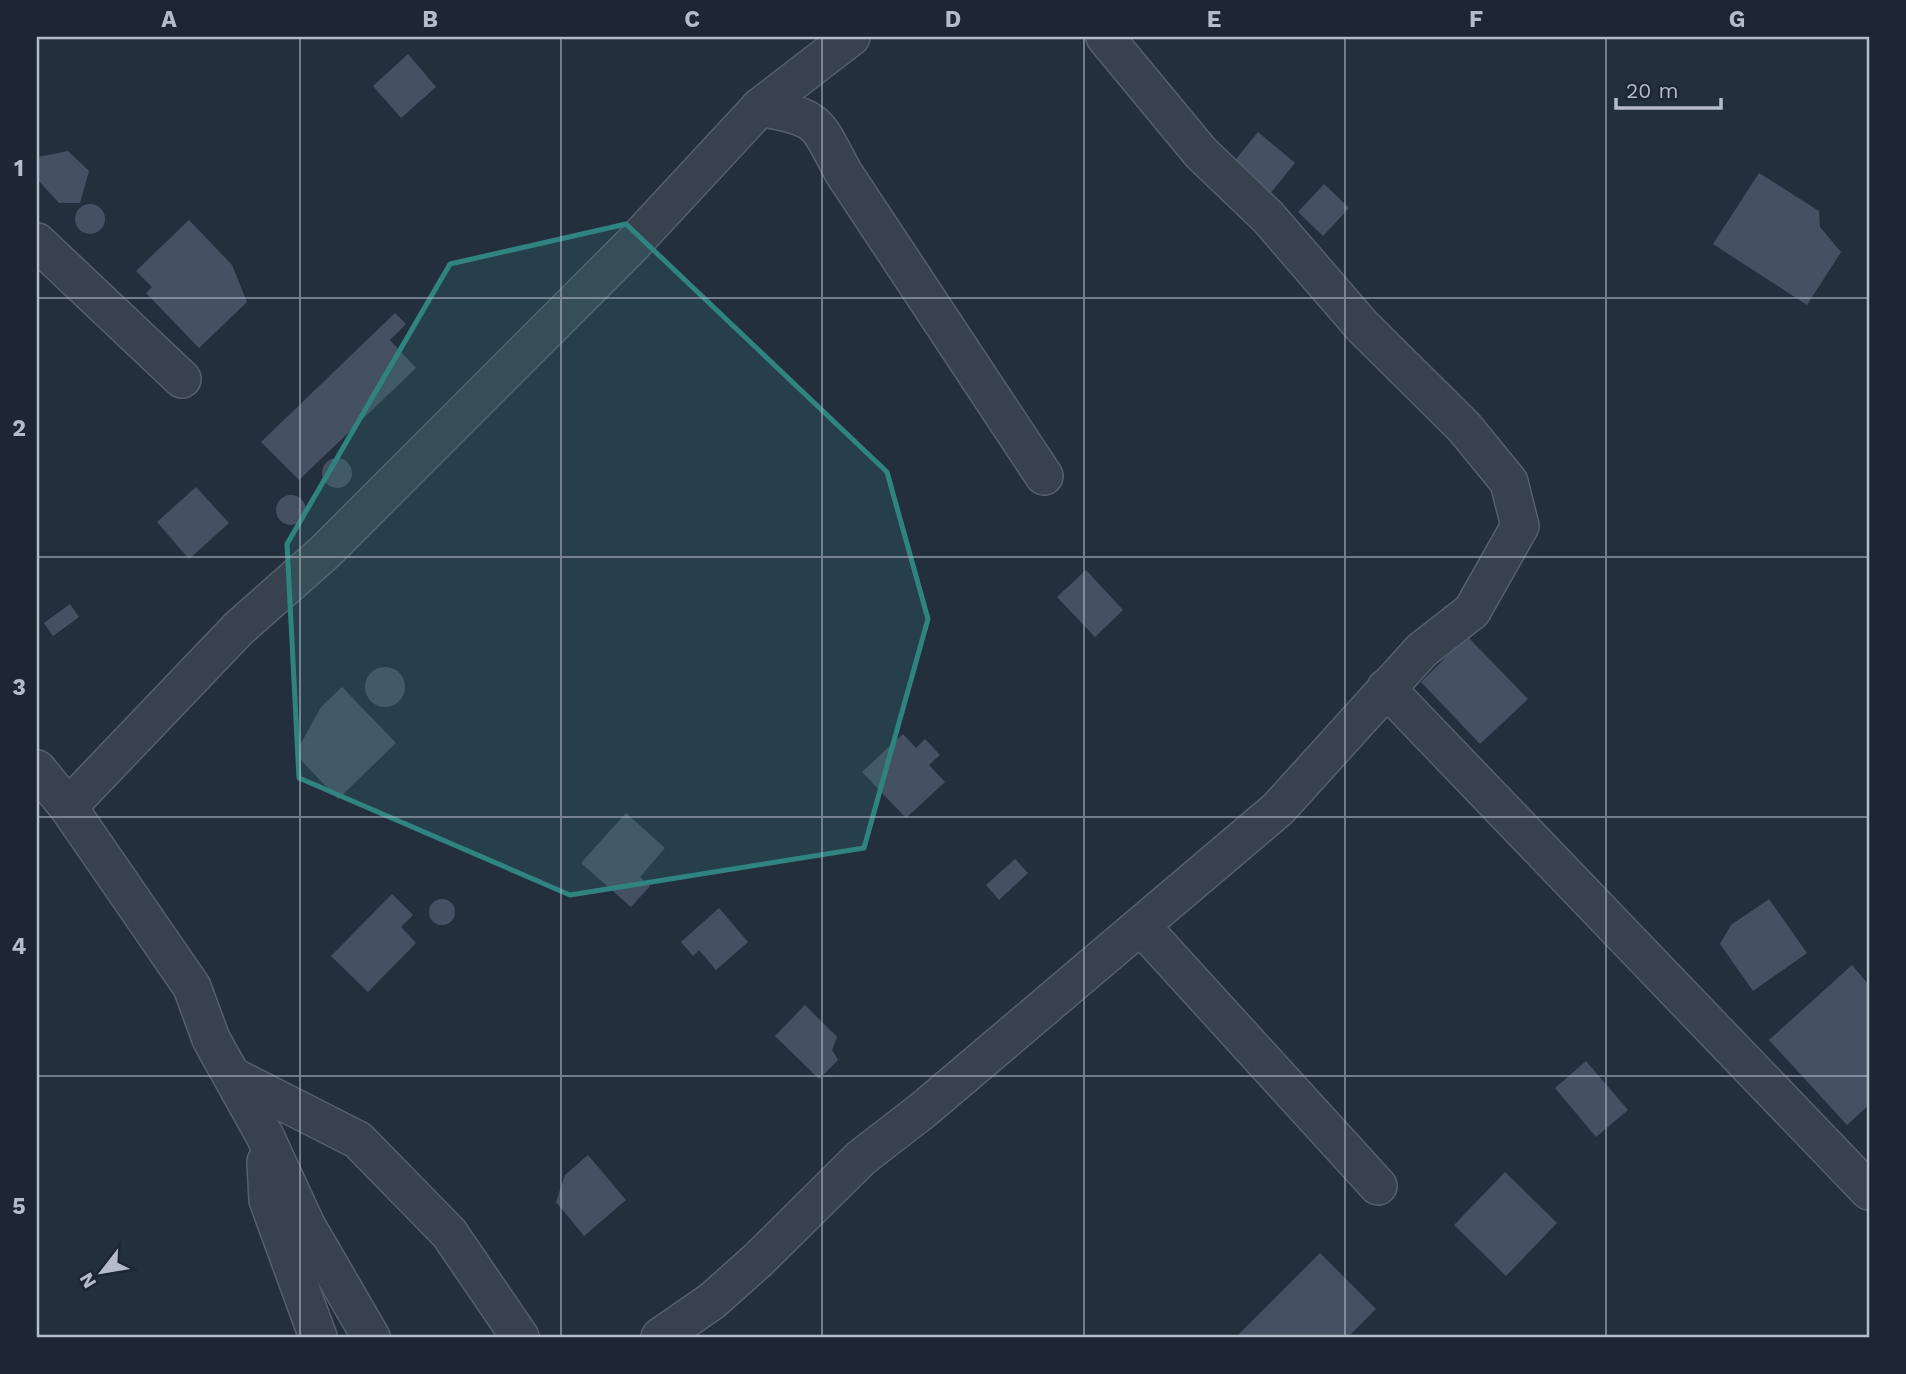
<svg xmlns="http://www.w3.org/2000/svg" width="1906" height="1374" font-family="'Work Sans',sans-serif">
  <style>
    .building { fill: #455162 }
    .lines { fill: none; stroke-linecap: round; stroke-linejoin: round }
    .minor-casing { stroke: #565f6c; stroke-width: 40 }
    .minor { stroke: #38414e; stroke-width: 37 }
    .marked { fill: #308480; fill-opacity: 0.2; stroke: #308480; stroke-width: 5; stroke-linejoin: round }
    .grid { fill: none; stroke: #b4bcc9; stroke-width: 2; stroke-opacity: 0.55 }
    .neatline { fill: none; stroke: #b4bcc9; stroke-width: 2.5 }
    .grid-label { font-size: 23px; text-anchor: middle; font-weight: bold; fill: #b4bcc9 }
  </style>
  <rect width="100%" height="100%" fill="#242f3e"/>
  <g class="building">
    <polygon points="408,54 436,87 401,118 373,86"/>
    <polygon points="1258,132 1295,163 1260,206 1223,175"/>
    <polygon points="68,151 89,171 80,203 59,203 37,179 38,157"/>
    <polygon points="1759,173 1819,211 1820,227 1841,252 1807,305 1713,244"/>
    <polygon points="1324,184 1349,208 1323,236 1298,212"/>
    <circle cx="90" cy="219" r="15"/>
    <polygon points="189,220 232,265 247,302 199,348 146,293 152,287 136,271"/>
    <polygon points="395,313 406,324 390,340 416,368 299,480 261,442"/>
    <circle cx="337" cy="473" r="15"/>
    <polygon points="196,487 229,523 189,559 157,522"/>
    <circle cx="291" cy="510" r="15"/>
    <polygon points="1086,570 1123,610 1095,637 1057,597"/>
    <polygon points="70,604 79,617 53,636 44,623"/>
    <polygon points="1467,636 1528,699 1480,744 1421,682"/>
    <circle cx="385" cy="687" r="20"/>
    <polygon points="342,687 396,743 338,799 295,754 321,707"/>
    <polygon points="903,734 916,748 925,739 940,755 929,765 945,782 906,818 862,772"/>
    <polygon points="626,813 665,848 640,877 650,886 631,907 581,863"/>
    <polygon points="1015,859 1028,873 999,900 986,885"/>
    <polygon points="392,894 413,915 401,927 416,943 368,992 331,956"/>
    <polygon points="1769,899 1807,953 1753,991 1720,944 1731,925"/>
    <circle cx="442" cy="912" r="13"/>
    <polygon points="719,908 748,942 716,970 699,950 693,956 681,942"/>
    <polygon points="1852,965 1869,985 1869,1105 1847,1125 1769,1040"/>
    <polygon points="805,1005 837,1037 832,1050 838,1060 819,1079 775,1036"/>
    <polygon points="1586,1061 1628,1110 1596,1137 1555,1088"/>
    <polygon points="588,1155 626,1200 584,1236 556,1202 565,1175"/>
    <polygon points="1505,1172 1557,1223 1506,1276 1454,1225"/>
    <polygon points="1320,1253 1376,1309 1348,1337 1236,1337"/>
  </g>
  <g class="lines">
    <g class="minor-casing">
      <g id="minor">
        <path d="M760,107C820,119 815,119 843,172L1044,476"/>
        <polyline points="37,242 182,379"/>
        <polyline points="1386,688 1869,1191"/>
        <polyline points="37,769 68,807 192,987 211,1039 265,1136 306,1225 371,1337"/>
        <polyline points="68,807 239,628 325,552 631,246 760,107 851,37"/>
        <polyline points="1141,926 1378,1186"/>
        <polyline points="232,1076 358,1140 449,1233 520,1337"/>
        <polyline points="266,1162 268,1200 318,1337"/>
        <polyline points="660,1337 712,1301 758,1260 861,1158 923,1110 1278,809 1422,650 1472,611 1520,526 1509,482 1464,427 1362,326 1268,217 1201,153 1105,37"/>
      </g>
    </g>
    <use href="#minor" class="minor"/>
  </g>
  <path class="marked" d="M626,224L887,472L928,619L864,848L570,895L299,778L287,544L450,264Z"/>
  <path class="grid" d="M300,37V1337M561,37V1337M822,37V1337M1084,37V1337M1345,37V1337M1606,37V1337M37,298H1869M37,557H1869M37,817H1869M37,1076H1869"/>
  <rect width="1906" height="1374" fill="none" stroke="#1d2633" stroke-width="77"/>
  <g transform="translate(102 1272) rotate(239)" stroke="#1d2633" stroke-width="5" paint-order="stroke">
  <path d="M0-5L12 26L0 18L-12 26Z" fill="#b4bcc9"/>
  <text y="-10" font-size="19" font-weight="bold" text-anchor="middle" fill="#b4bcc9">N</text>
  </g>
  <path d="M1616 98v10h105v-10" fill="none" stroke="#b4bcc9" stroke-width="3.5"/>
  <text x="1626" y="98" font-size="21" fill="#b4bcc9" stroke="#1d2633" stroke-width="5" paint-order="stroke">20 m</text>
  <rect x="38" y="38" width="1830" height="1298" class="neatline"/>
  <g class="grid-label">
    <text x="169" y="27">A</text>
    <text x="430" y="27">B</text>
    <text x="692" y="27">C</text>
    <text x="953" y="27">D</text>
    <text x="1214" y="27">E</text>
    <text x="1476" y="27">F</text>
    <text x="1737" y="27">G</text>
    <text x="19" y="176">1</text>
    <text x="19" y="436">2</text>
    <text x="19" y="695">3</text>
    <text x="19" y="954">4</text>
    <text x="19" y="1214">5</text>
  </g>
</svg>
